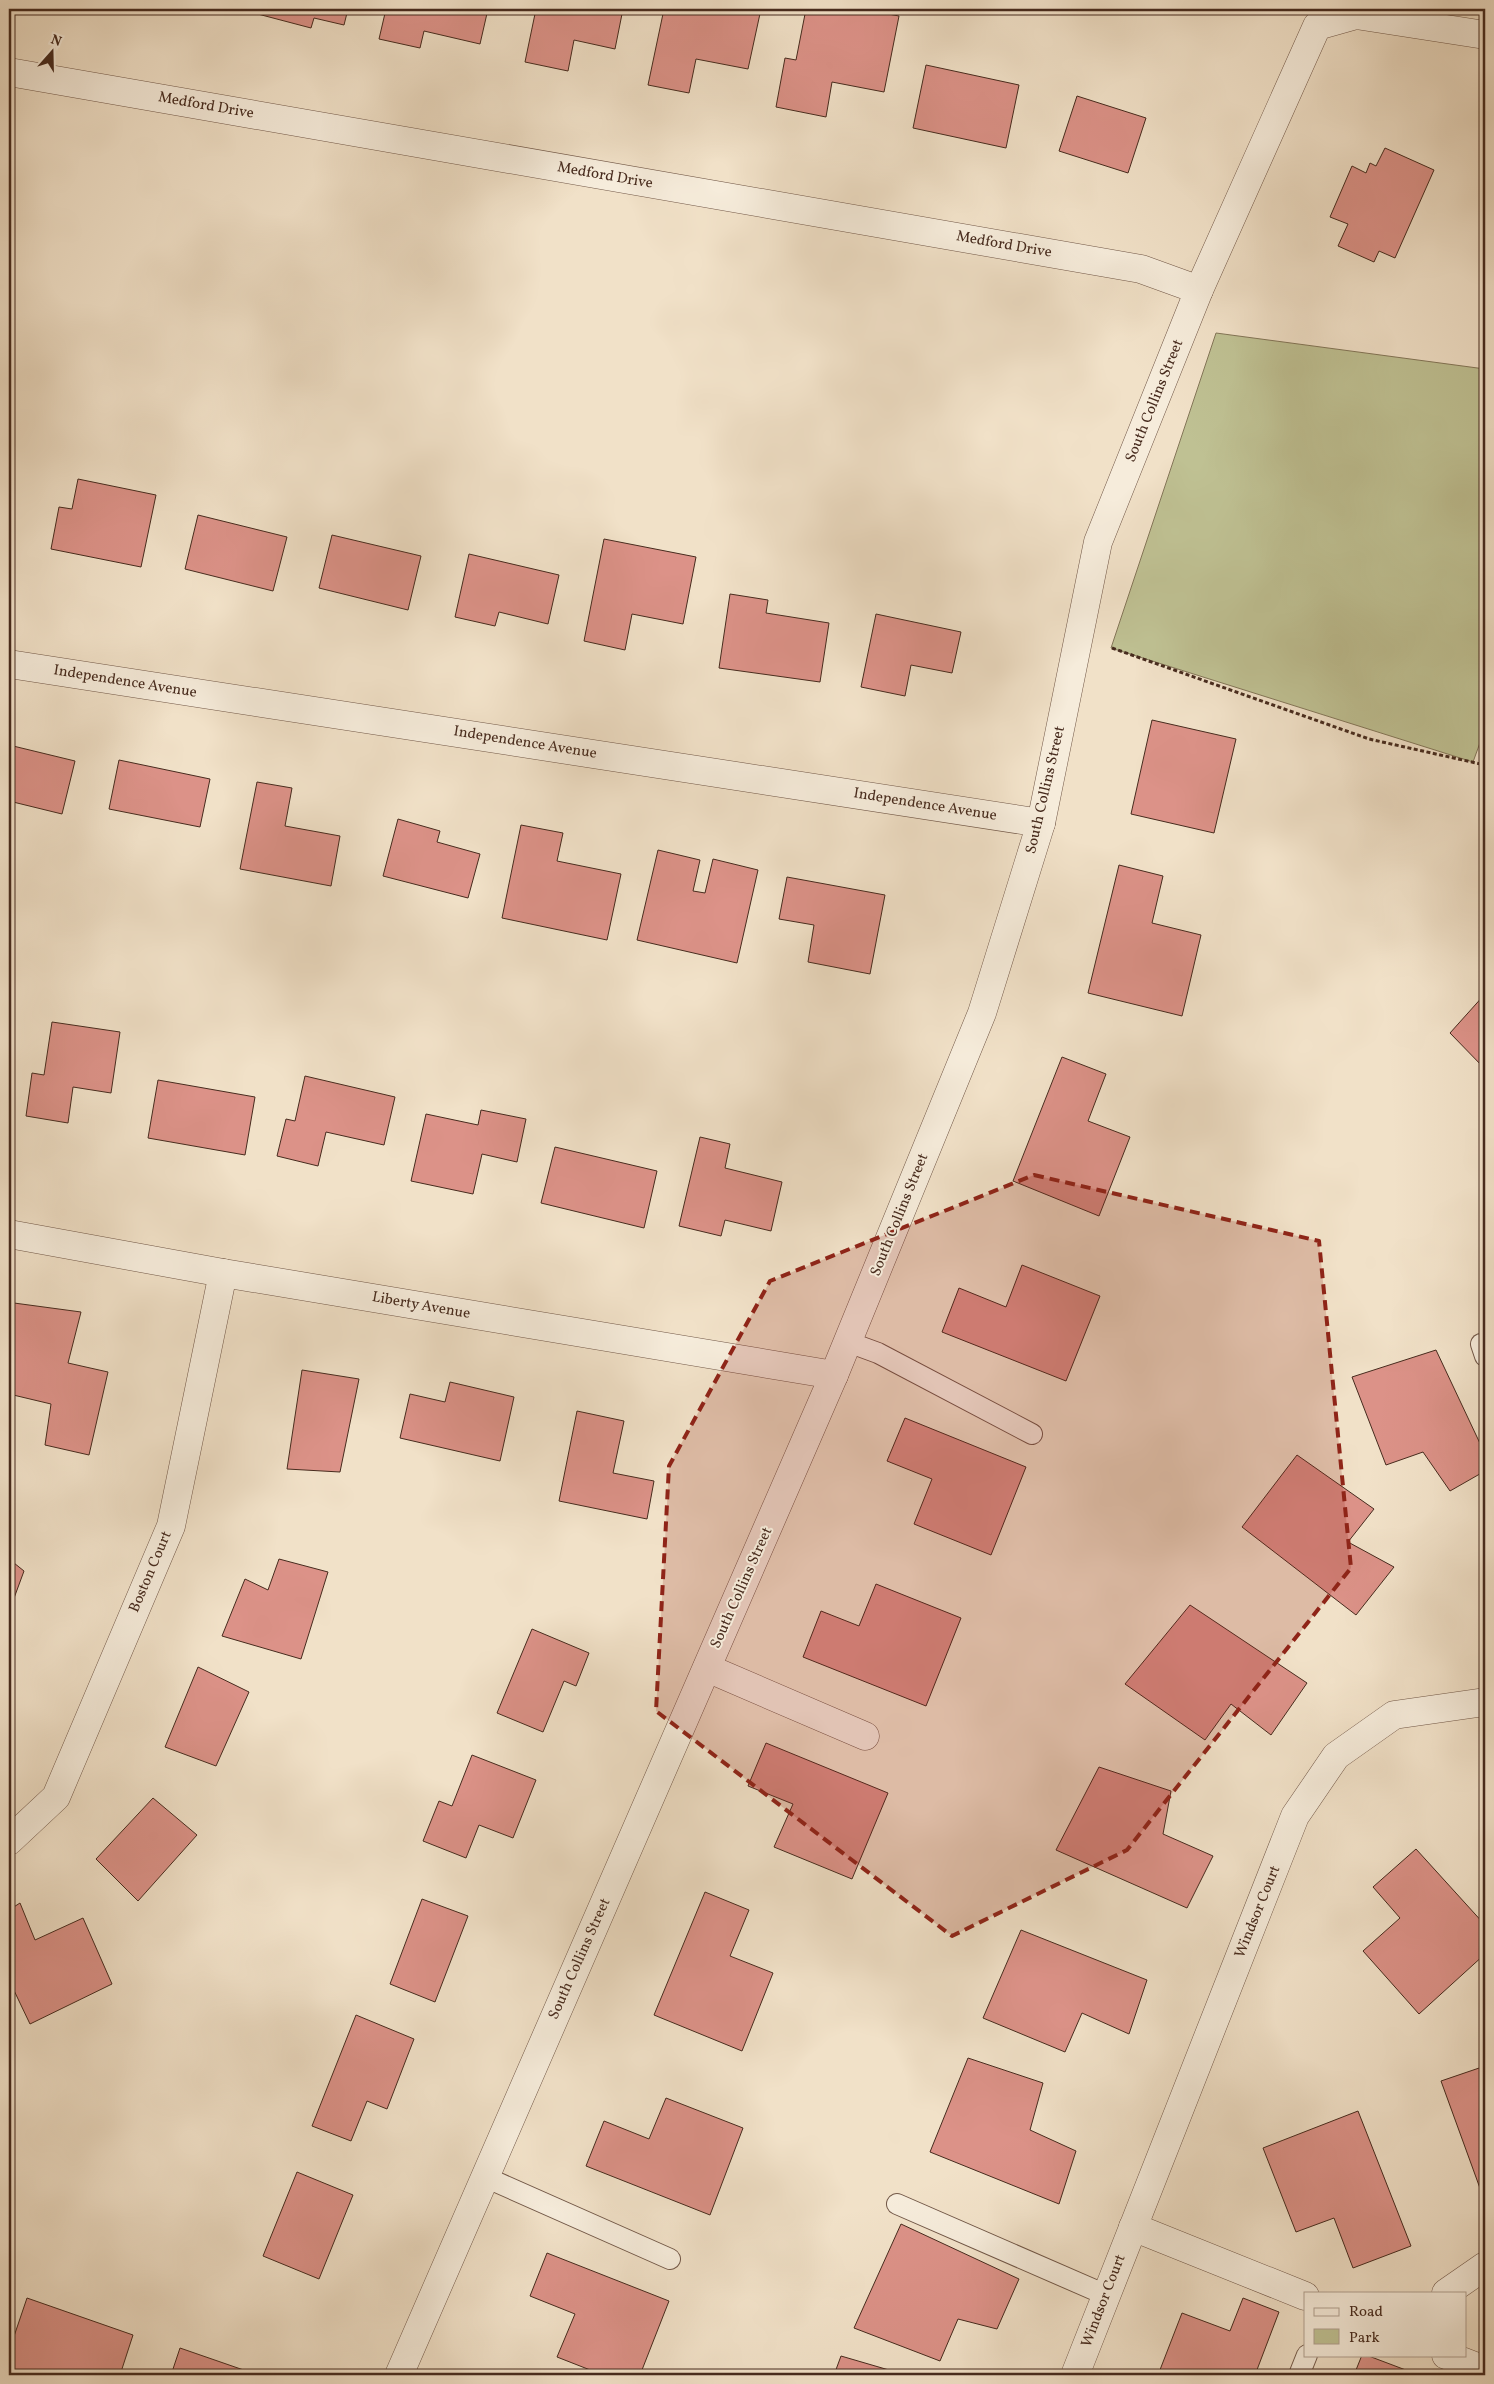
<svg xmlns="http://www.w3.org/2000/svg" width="1494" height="2384" font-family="Vollkorn,serif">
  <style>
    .green { fill: #bfc193; stroke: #837658 }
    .building { fill: #dc9288; stroke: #472b1e }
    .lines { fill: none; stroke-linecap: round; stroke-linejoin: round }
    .service-casing { stroke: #725848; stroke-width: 22 }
    .minor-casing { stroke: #725848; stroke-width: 29 }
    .path { stroke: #472b1e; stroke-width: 3; stroke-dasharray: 4 2.5; stroke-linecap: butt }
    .service { stroke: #f6ecdb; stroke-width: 20 }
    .minor { stroke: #f6ecdb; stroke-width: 28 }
    .marked { fill: #8f2418; fill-opacity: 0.2; stroke: #8f2418; stroke-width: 4; stroke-dasharray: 10 6; stroke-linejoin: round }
    .labels { text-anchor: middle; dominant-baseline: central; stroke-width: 4; stroke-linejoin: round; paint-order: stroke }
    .street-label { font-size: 15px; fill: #472b1e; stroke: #f6ecdb }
  </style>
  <rect width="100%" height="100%" fill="#f1e1c8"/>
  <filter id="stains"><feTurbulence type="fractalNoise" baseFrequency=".004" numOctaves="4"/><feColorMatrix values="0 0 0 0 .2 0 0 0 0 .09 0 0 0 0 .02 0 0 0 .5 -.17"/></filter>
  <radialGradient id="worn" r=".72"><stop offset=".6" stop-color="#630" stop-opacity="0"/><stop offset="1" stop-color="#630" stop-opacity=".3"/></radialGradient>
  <polygon class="green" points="1216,333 1485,369 1485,729 1473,762 1111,648"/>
  <g class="building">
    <polygon points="255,9 348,9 344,25 314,18 311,28 254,13"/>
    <polygon points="386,9 488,9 480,44 424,31 420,48 379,39"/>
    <polygon points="536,9 623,9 615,49 574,40 568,71 525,62"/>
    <polygon points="664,9 761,9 748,69 696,59 689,93 648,85"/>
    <polygon points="806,9 862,9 899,16 884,92 832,82 826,117 776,107 785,58 796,60"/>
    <polygon points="926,65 1019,85 1006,148 913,128"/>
    <polygon points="1077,96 1146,118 1128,173 1059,151"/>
    <polygon points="1385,148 1434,170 1395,258 1379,251 1374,262 1338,246 1348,224 1330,217 1352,166 1366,173 1370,163 1376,166"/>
    <polygon points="78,479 156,495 141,567 51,549 59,507 72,509"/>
    <polygon points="9,488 14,488 10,536 9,536"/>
    <polygon points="198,515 287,537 273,591 185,569"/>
    <polygon points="332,535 421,556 408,610 319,588"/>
    <polygon points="604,539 696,557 683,624 632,614 625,650 584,641"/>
    <polygon points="469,554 559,575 548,624 499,612 495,626 455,617"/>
    <polygon points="730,594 768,600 766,613 829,623 820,682 719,668"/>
    <polygon points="876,614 961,632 952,673 911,665 905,696 861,687"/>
    <polygon points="1152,720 1236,739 1214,833 1131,814"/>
    <polygon points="9,745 75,761 62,814 9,801"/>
    <polygon points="119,760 210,779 200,827 109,809"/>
    <polygon points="257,782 292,788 285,826 340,836 331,886 240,869"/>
    <polygon points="398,819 440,831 437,842 480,854 468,898 383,876"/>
    <polygon points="521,825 563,833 557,861 621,874 607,940 502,918"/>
    <polygon points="658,850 700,860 693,891 705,893 713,859 758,870 737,963 637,940"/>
    <polygon points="1119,865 1163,876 1152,923 1201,935 1182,1016 1088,993"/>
    <polygon points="787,877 885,895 870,974 808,962 814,925 779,919"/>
    <polygon points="1485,994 1485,1069 1450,1033"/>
    <polygon points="52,1022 120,1032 111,1093 73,1087 68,1123 26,1116 32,1073 44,1075"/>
    <polygon points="1062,1057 1106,1074 1088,1121 1130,1137 1099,1216 1013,1181"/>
    <polygon points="305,1076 395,1097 384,1145 326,1132 318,1166 277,1156 286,1119 295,1121"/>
    <polygon points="158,1080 255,1097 245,1155 148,1138"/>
    <polygon points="481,1110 526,1119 517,1162 482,1154 473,1194 411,1181 426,1114 478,1125"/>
    <polygon points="700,1137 730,1144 725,1168 782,1182 771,1231 725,1220 721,1236 679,1226"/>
    <polygon points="555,1147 657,1171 644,1228 541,1203"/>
    <polygon points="1022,1265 1100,1296 1066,1381 942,1332 959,1288 1006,1307"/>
    <polygon points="14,1303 81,1312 68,1363 108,1372 89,1455 45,1445 51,1404 9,1394 9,1327"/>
    <polygon points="1436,1350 1485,1454 1485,1471 1450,1491 1423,1452 1386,1465 1352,1377"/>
    <polygon points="302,1370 359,1379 340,1472 287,1469"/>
    <polygon points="450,1382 514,1397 500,1461 400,1438 410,1394 445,1402"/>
    <polygon points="577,1411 624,1421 613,1473 654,1481 647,1519 559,1501"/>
    <polygon points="905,1418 1026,1467 991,1555 914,1524 932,1479 887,1461"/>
    <polygon points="1297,1455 1374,1509 1348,1542 1394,1567 1356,1615 1242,1527"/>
    <polygon points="9,1559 24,1571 10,1609 9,1608"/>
    <polygon points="279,1559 328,1572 301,1659 222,1636 245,1579 268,1590"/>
    <polygon points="876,1584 961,1618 926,1706 803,1657 821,1611 859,1626"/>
    <polygon points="1190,1605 1307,1683 1271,1735 1231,1704 1205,1740 1125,1684"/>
    <polygon points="532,1629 589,1653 576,1686 564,1681 543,1732 497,1713"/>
    <polygon points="198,1667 249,1692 216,1766 165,1747"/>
    <polygon points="766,1743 888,1793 852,1879 774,1847 793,1804 748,1786"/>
    <polygon points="472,1755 536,1780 513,1838 479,1825 466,1858 423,1841 439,1801 452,1806"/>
    <polygon points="1099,1767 1171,1791 1163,1834 1213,1856 1187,1908 1056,1850"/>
    <polygon points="153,1798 197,1835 138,1901 96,1859"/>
    <polygon points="1416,1849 1485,1925 1485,1954 1419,2014 1363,1951 1400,1918 1373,1887"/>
    <polygon points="705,1892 749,1910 730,1956 773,1973 742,2051 654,2015"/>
    <polygon points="422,1899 468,1916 435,2002 390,1984"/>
    <polygon points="20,1903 35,1940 83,1918 112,1984 30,2024 9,1980 9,1910"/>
    <polygon points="1021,1930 1147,1980 1129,2034 1082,2013 1065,2052 983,2018"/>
    <polygon points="356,2015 414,2039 387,2109 367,2101 351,2141 312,2126"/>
    <polygon points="968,2058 1043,2083 1030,2130 1076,2151 1059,2204 930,2152"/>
    <polygon points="1485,2066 1485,2202 1441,2081"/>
    <polygon points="666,2098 743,2128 710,2215 586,2166 604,2121 649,2139"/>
    <polygon points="1358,2111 1411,2246 1353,2268 1334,2218 1296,2232 1263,2148"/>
    <polygon points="297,2172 353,2195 319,2279 263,2256"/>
    <polygon points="901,2224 1019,2279 997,2329 958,2319 940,2361 854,2328"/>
    <polygon points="547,2253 669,2301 640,2375 603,2375 557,2357 575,2314 530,2296"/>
    <polygon points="27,2298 133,2335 120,2375 9,2374 9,2351"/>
    <polygon points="1243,2298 1279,2312 1255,2375 1158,2375 1182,2313 1230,2331"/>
    <polygon points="180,2348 258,2375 171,2375"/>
    <polygon points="1362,2355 1366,2355 1419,2375 1354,2375"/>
    <polygon points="841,2356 906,2375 834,2375"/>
  </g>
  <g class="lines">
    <g class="service-casing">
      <g id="service">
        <polyline points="848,1342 878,1353 1032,1434"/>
        <polyline points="1481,1344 1485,1356"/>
        <polyline points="485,2177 670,2259"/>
        <polyline points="897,2204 1106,2295"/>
        <polyline points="1299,2375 1307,2355"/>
      </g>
    </g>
    <g class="minor-casing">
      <g id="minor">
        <polyline points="9,72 1141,269 1199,290"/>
        <polyline points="9,664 1041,823"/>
        <polyline points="9,1234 223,1273 834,1375"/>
        <polyline points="707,1668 865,1736"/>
        <polyline points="9,1841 56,1797 171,1526 223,1273"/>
        <polyline points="1133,2227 1305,2296"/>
        <polyline points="1446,2293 1485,2266"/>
        <polyline points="1446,2355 1485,2370"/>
        <polyline points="399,2375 834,1375 982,1013 1041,823 1098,542 1199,290 1317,26 1356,15 1485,35"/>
        <polyline points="1075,2375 1295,1816 1336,1756 1394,1715 1485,1702"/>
      </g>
    </g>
    <polyline class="path" points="1112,648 1369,739 1485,765"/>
    <use href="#service" class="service"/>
    <use href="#minor" class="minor"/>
  </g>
  <path class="marked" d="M1034,1175L1319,1241L1351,1568L1127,1850L952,1936L656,1711L669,1466L770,1281Z"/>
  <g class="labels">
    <g class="street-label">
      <text transform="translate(206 106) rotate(10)">Medford Drive</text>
      <text transform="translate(605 176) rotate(10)">Medford Drive</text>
      <text transform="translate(1004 245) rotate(10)">Medford Drive</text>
      <text transform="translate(1155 401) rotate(-68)">South Collins Street</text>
      <text transform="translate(125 682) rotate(9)">Independence Avenue</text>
      <text transform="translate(525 743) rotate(9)">Independence Avenue</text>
      <text transform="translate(1046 790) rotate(-77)">South Collins Street</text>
      <text transform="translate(925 805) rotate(9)">Independence Avenue</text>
      <text transform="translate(900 1215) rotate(-68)">South Collins Street</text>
      <text transform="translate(421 1306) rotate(10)">Liberty Avenue</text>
      <text transform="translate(151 1572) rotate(-67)">Boston Court</text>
      <text transform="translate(742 1588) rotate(-66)">South Collins Street</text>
      <text transform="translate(1258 1912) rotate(-68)">Windsor Court</text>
      <text transform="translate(580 1959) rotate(-66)">South Collins Street</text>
      <text transform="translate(1104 2301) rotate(-69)">Windsor Court</text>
    </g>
  </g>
  <rect width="1494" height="2384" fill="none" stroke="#f1e1c8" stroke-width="30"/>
  <rect x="10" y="10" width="1474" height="2364" fill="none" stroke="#472b1e" stroke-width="2.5"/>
  <rect x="15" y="15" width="1464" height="2354" fill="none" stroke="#472b1e"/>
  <rect x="1304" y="2292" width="162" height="65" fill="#f6ecdb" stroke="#b09f8f"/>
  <rect x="1314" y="2308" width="25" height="8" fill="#f6ecdb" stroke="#b09f8f"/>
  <text x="1349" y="2316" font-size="15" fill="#472b1e">Road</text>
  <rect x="1314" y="2329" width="25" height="15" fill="#bfc193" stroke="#b09f8f"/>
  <text x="1349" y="2342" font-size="15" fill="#472b1e">Park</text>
  <g transform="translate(52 52) rotate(20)" stroke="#f6ecdb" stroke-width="4" paint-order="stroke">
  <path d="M0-4L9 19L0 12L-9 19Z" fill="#472b1e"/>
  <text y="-8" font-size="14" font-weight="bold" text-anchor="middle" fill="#472b1e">N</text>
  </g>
  <rect width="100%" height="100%" filter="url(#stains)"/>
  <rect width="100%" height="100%" fill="url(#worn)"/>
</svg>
